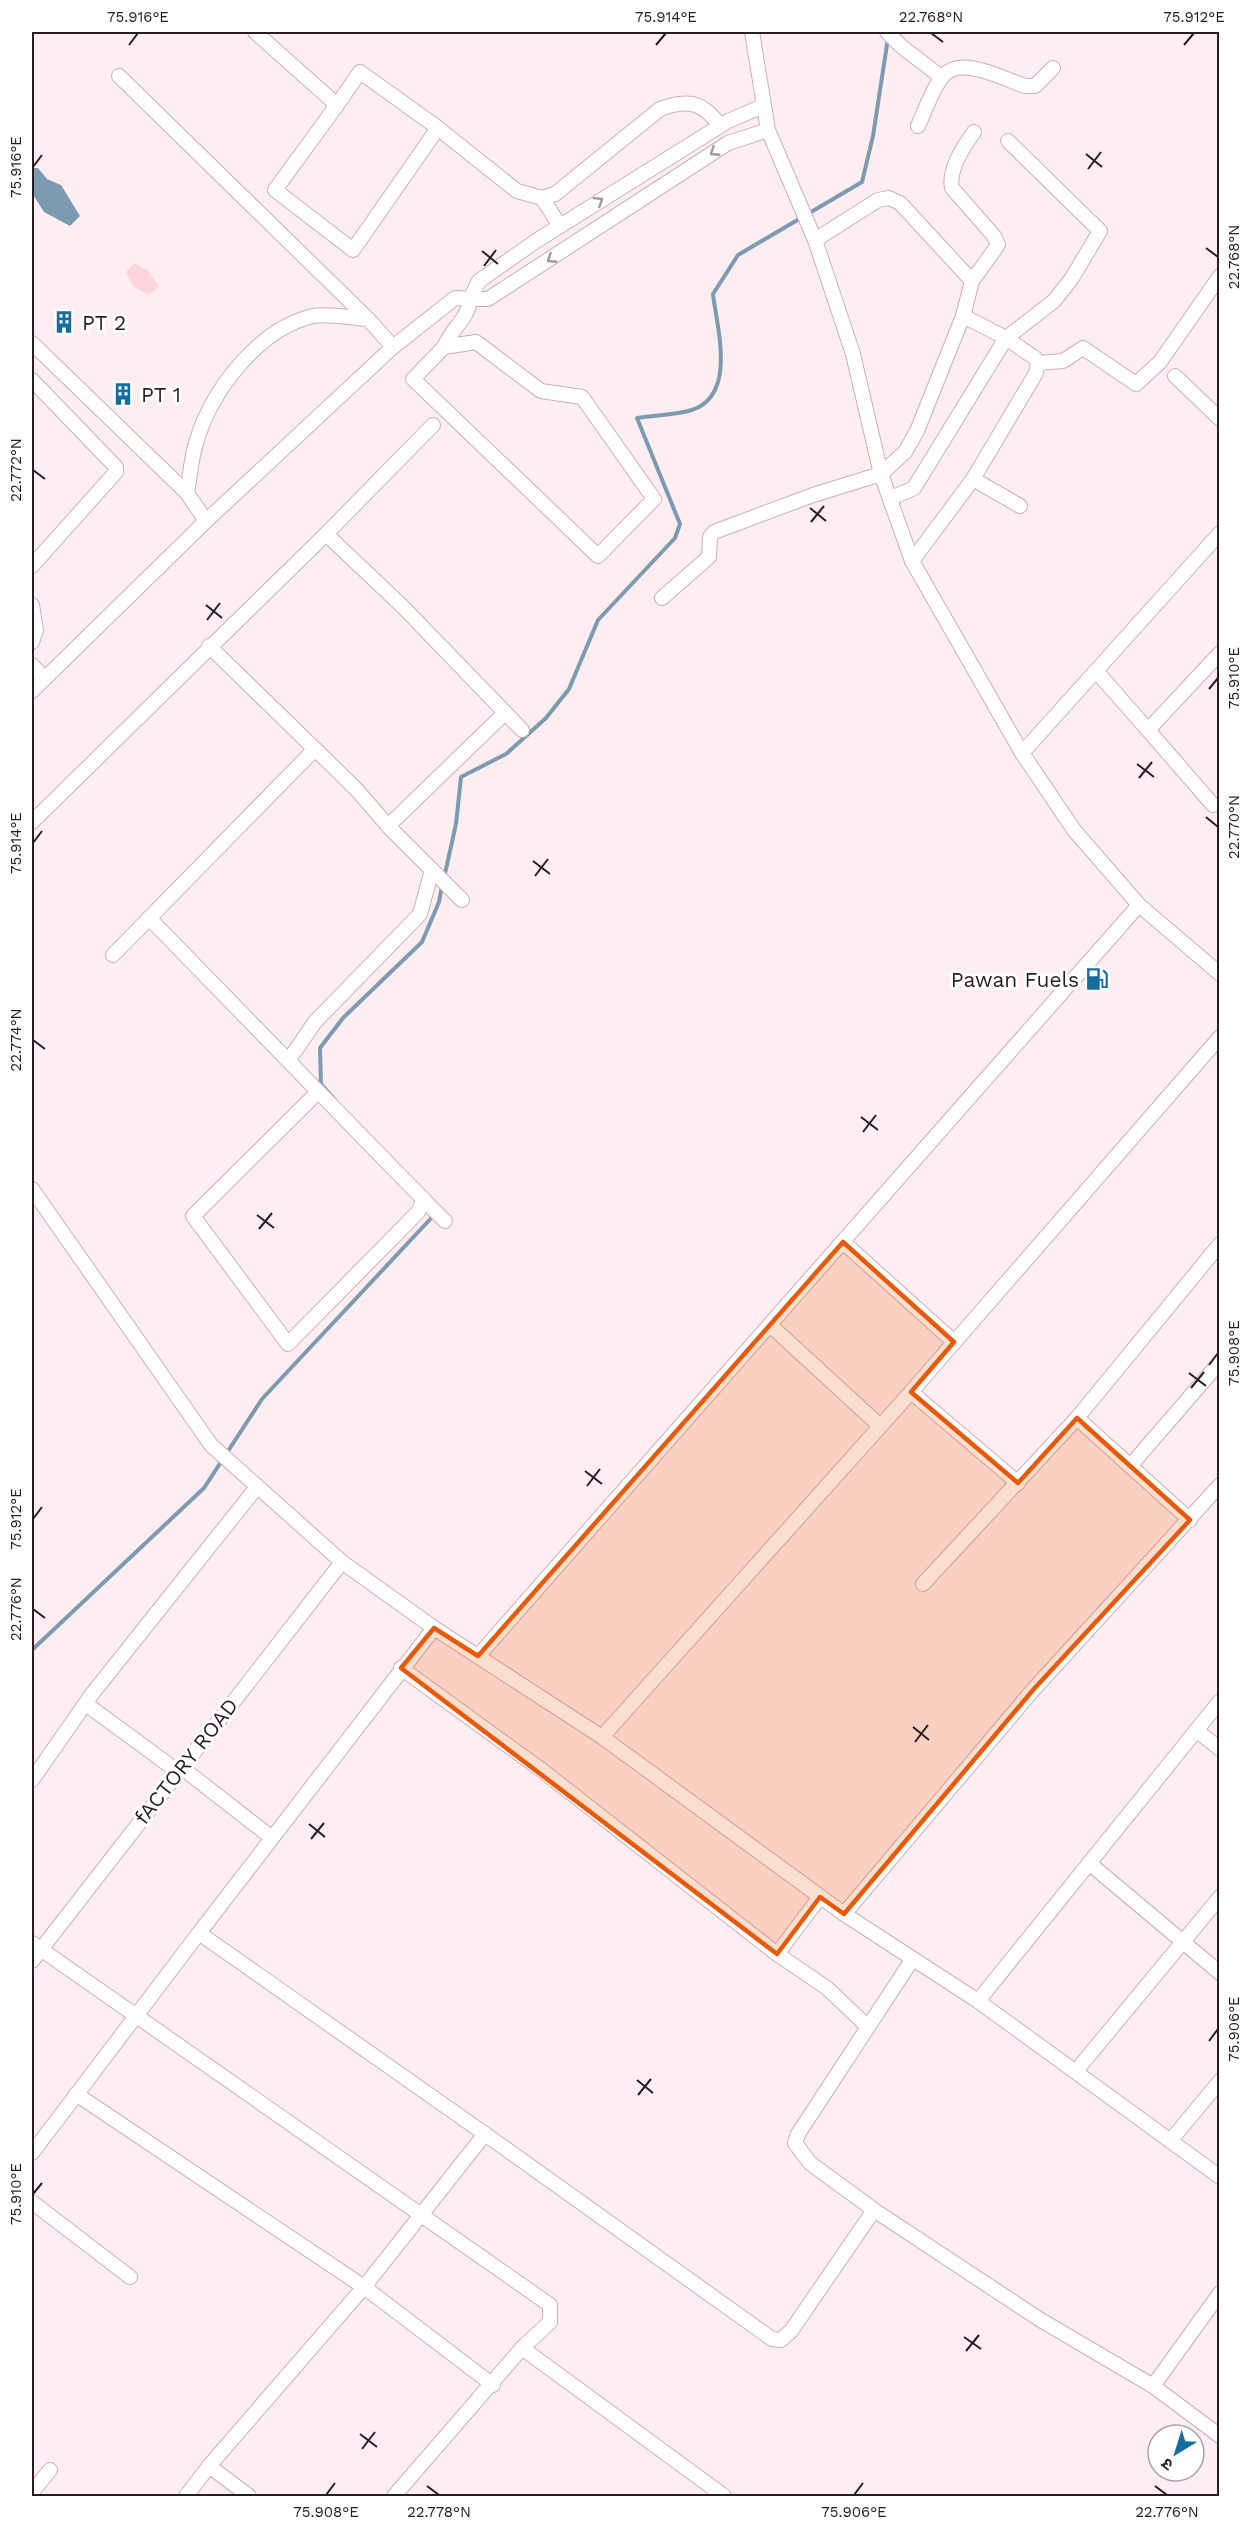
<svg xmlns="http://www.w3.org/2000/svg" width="1251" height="2528" font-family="'Work Sans','Noto Sans Devanagari',sans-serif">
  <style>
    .green { fill: #fcd4dc }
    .water { fill: #7d9bb0 }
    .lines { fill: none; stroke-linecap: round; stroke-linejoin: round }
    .stream { stroke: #7d9bb0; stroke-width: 4 }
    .minor-casing { stroke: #cab0b5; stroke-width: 16 }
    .minor { stroke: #fff; stroke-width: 14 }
    .oneway { stroke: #9e9a9b }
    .marked { fill: #e8590c; fill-opacity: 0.2; stroke: #e8590c; stroke-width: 4.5; stroke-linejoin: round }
    .ticks { fill: none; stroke: #281e20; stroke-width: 2 }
    .labels { text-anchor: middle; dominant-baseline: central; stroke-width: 6; stroke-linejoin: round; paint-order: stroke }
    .poi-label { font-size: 21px; fill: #281e20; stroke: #fff; text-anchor: start }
    .street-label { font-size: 21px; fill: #281e20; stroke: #fff }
    .neatline { fill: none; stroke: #281e20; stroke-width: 2 }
    .ticks-label { font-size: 15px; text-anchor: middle; fill: #281e20 }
  </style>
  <rect width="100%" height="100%" fill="#ffeef1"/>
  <polygon class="green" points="134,263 148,271 159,286 149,295 134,287 126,272"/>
  <polygon class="water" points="32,168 38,168 47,179 61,185 80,216 70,226 44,212 32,193"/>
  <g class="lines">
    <g class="stream">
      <path d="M444,878L456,824L461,777L506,754L546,718L569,689L598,620L675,538L680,524L637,418C655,415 676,415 692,410C737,395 717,328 713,294L738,255L862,182L873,136L888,38"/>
      <polyline points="335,1100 321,1084 320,1048 343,1018 422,942 439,902 442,885"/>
      <polyline points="32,1650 204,1488 262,1399 435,1214"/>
    </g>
    <g class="minor-casing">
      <g id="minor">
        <polyline points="255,32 337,105 275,190 353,250 438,128"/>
        <polyline points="752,32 768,130 815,240 853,354 881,474 912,561 1022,753 1074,830 1139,905 1220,974"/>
        <polyline points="887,32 901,46 941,77"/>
        <polyline points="119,76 368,319 393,347"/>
        <path d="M337,105L360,72L434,125L517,191L542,198L555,194L660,109C686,99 703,101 720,126"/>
        <polyline points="763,106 728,121 536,241 479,281 470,299 488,299 728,143 768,130"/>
        <path d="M918,126C925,111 932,89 943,76C961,55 1004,79 1025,86H1035L1053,68"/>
        <polyline points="542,198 560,226"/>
        <polyline points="815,240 878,200 889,198 900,203 972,281"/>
        <polyline points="32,343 187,493 206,521"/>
        <polyline points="1038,363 1063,361 1083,348 1136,384 1160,362 1220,276"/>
        <polyline points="1175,376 1220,419"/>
        <polyline points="32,380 116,467 116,472 32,566"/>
        <polyline points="433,425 326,534 403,607 522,730"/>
        <polyline points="973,479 1020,506"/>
        <path d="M187,493C190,477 191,459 196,443C211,391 258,329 313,316C329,313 352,318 368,319"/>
        <polyline points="891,498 914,488 1006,338 1054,301 1072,278 1100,231 1008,141"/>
        <polyline points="912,561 973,479 1036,373 1038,363 1035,358 1006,338 963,316"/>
        <path d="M662,598L709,557L710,537L714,532L813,495L881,474L905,452L917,431L963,316L972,281L998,245L994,236L952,188C948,170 963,147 974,132"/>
        <polyline points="32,605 36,630 32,642"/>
        <polyline points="209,646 356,789 388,826 462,900"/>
        <polyline points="32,665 44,678"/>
        <polyline points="1096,671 1148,730 1220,653"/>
        <path d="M32,691L206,521L393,347L455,298L470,299C469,318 451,329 444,347L476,342L541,391L582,397L654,499L598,556L413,379L444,347"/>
        <polyline points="1148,730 1213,805"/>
        <polyline points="1022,753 1220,533"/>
        <polyline points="32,822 326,534"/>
        <polyline points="388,826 505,713"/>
        <polyline points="149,918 424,1200 418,1212 288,1344 193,1216 318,1092"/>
        <polyline points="113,955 315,749"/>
        <polyline points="288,1061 315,1022 420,914 432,870"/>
        <polyline points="32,1189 211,1445 342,1562 434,1628 602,1737 844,1914 978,2001 1220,2177"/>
        <polyline points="424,1200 445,1221"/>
        <polyline points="843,1242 954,1342"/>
        <polyline points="770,1325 880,1426"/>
        <polyline points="911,1392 1018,1483"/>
        <polyline points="1131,1465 1220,1362"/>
        <polyline points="1190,1520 1077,1418 1220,1244"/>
        <polyline points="923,1584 1077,1418"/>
        <polyline points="478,1656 1139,905"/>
        <polyline points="401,1668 543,1771 777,1954 827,1988 868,2027"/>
        <polyline points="86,1704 177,1771"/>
        <polyline points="1196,1730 1220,1749"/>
        <polyline points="602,1737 911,1392 1220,1037"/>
        <polyline points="181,1767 272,1838"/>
        <polyline points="32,1780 92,1694 257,1487"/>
        <polyline points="1089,1863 1220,1973"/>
        <polyline points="844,1914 1033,1690 1220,1485"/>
        <polyline points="199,1933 434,1628"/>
        <polyline points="32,1943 550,2305 550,2322 522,2348 394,2496"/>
        <polyline points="777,1954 820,1897"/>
        <polyline points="912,1960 798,2134 795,2143 810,2163 874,2210 1039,2319 1153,2386 1220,2436"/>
        <polyline points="32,1961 342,1562"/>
        <polyline points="978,2001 1220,1701"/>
        <polyline points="1076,2071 1220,1897"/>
        <polyline points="76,2094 364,2287 493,2385"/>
        <polyline points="485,2134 772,2339 781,2340 791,2331 874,2210"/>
        <polyline points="1171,2140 1220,2081"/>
        <polyline points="32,2153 199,1933 485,2134 364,2287 209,2466 249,2496"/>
        <polyline points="32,2202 130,2277"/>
        <polyline points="522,2348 724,2496"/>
        <polyline points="1153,2386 1220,2293"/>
        <polyline points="32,2492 50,2470"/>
        <polyline points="186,2496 209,2466"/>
      </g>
    </g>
    <use href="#minor" class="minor"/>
  </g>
  <defs><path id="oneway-chevron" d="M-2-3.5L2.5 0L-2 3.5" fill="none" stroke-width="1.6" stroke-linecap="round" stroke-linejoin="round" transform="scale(1.5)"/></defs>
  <g class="oneway">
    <use href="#oneway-chevron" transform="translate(714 152) rotate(147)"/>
    <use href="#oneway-chevron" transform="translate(599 201) rotate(-32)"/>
    <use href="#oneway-chevron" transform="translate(551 259) rotate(147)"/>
  </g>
  <path class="marked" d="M843,1242L954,1342L911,1392L1018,1483L1077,1418L1190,1520L1033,1690L844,1914L820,1897L777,1954L401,1668L434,1628L478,1656Z"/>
  <path class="ticks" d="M931,33L943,42M129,45L138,33M656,45L666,33M1184,45L1194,33M1086,154L1102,167M33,167L42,155M1088,169L1101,152M1206,248L1218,257M482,251L498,264M484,266L496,250M33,470L45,479M810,508L826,521M811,522L824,506M206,605L222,618M207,620L220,603M1209,689L1218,678M1137,764L1154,777M1139,778L1152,762M1206,817L1218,827M33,843L42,831M533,861L550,874M535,876L548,859M33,1040L45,1049M861,1117L878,1130M863,1132L876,1115M257,1215L274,1228M259,1229L272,1213M1209,1365L1218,1353M1189,1373L1206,1386M1191,1388L1204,1372M585,1471L602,1484M587,1486L600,1469M33,1519L42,1507M33,1609L45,1618M913,1727L929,1740M915,1742L928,1725M309,1824L325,1837M311,1839L324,1823M1209,2041L1218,2029M637,2080L653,2093M638,2095L651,2079M33,2194L42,2183M964,2337L981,2349M966,2351L979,2335M360,2434L377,2447M362,2449L375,2432M427,2486L439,2495M1155,2486L1167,2495M326,2495L335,2483M854,2495L863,2483"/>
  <defs>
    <g id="building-bare" transform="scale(1.8)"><path d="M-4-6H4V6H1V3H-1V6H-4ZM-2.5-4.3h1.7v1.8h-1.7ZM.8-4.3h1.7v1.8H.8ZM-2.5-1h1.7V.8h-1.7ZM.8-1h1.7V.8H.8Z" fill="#146d9c" stroke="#fff" stroke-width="2.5" paint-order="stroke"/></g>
    <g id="fuel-bare" transform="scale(1.8)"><path d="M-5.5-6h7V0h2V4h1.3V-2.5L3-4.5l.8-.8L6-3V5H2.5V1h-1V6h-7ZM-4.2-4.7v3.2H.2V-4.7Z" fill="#146d9c" stroke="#fff" stroke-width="2.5" paint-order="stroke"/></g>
  </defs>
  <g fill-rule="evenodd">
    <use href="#building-bare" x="64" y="322"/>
    <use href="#building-bare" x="123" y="394"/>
    <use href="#fuel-bare" x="1097" y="979"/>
  </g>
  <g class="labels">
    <g class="poi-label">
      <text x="82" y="322">PT 2</text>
      <text x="141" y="394">PT 1</text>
      <text x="1079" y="979" text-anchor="end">Pawan Fuels</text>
    </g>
    <g class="street-label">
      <text transform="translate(186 1761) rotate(-52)">fACTORY ROAD</text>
    </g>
  </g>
  <rect width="1251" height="2528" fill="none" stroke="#ffffff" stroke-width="66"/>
  <g transform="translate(1176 2453) rotate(218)"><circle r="28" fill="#ffffff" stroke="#a9a5a6" stroke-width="1.5"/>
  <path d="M0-4.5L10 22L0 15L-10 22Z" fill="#146d9c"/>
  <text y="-9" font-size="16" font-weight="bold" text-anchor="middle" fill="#281e20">उ</text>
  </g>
  <rect x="33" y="33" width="1185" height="2462" class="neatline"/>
  <g class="ticks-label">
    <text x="138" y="22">75.916°E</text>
    <text x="666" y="22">75.914°E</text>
    <text x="931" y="22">22.768°N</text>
    <text x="1194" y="22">75.912°E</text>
    <text transform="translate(16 167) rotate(-90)" y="5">75.916°E</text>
    <text transform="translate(1234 257) rotate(-90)" y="5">22.768°N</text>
    <text transform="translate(16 470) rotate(-90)" y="5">22.772°N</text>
    <text transform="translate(1234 678) rotate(-90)" y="5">75.910°E</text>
    <text transform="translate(1234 827) rotate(-90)" y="5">22.770°N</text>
    <text transform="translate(16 843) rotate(-90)" y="5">75.914°E</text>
    <text transform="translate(16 1040) rotate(-90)" y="5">22.774°N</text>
    <text transform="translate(1234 1353) rotate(-90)" y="5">75.908°E</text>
    <text transform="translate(16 1519) rotate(-90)" y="5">75.912°E</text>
    <text transform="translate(16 1609) rotate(-90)" y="5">22.776°N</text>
    <text transform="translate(1234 2029) rotate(-90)" y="5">75.906°E</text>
    <text transform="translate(16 2194) rotate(-90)" y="5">75.910°E</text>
    <text x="326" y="2517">75.908°E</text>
    <text x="439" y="2517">22.778°N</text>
    <text x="854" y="2517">75.906°E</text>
    <text x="1167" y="2517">22.776°N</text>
  </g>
</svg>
